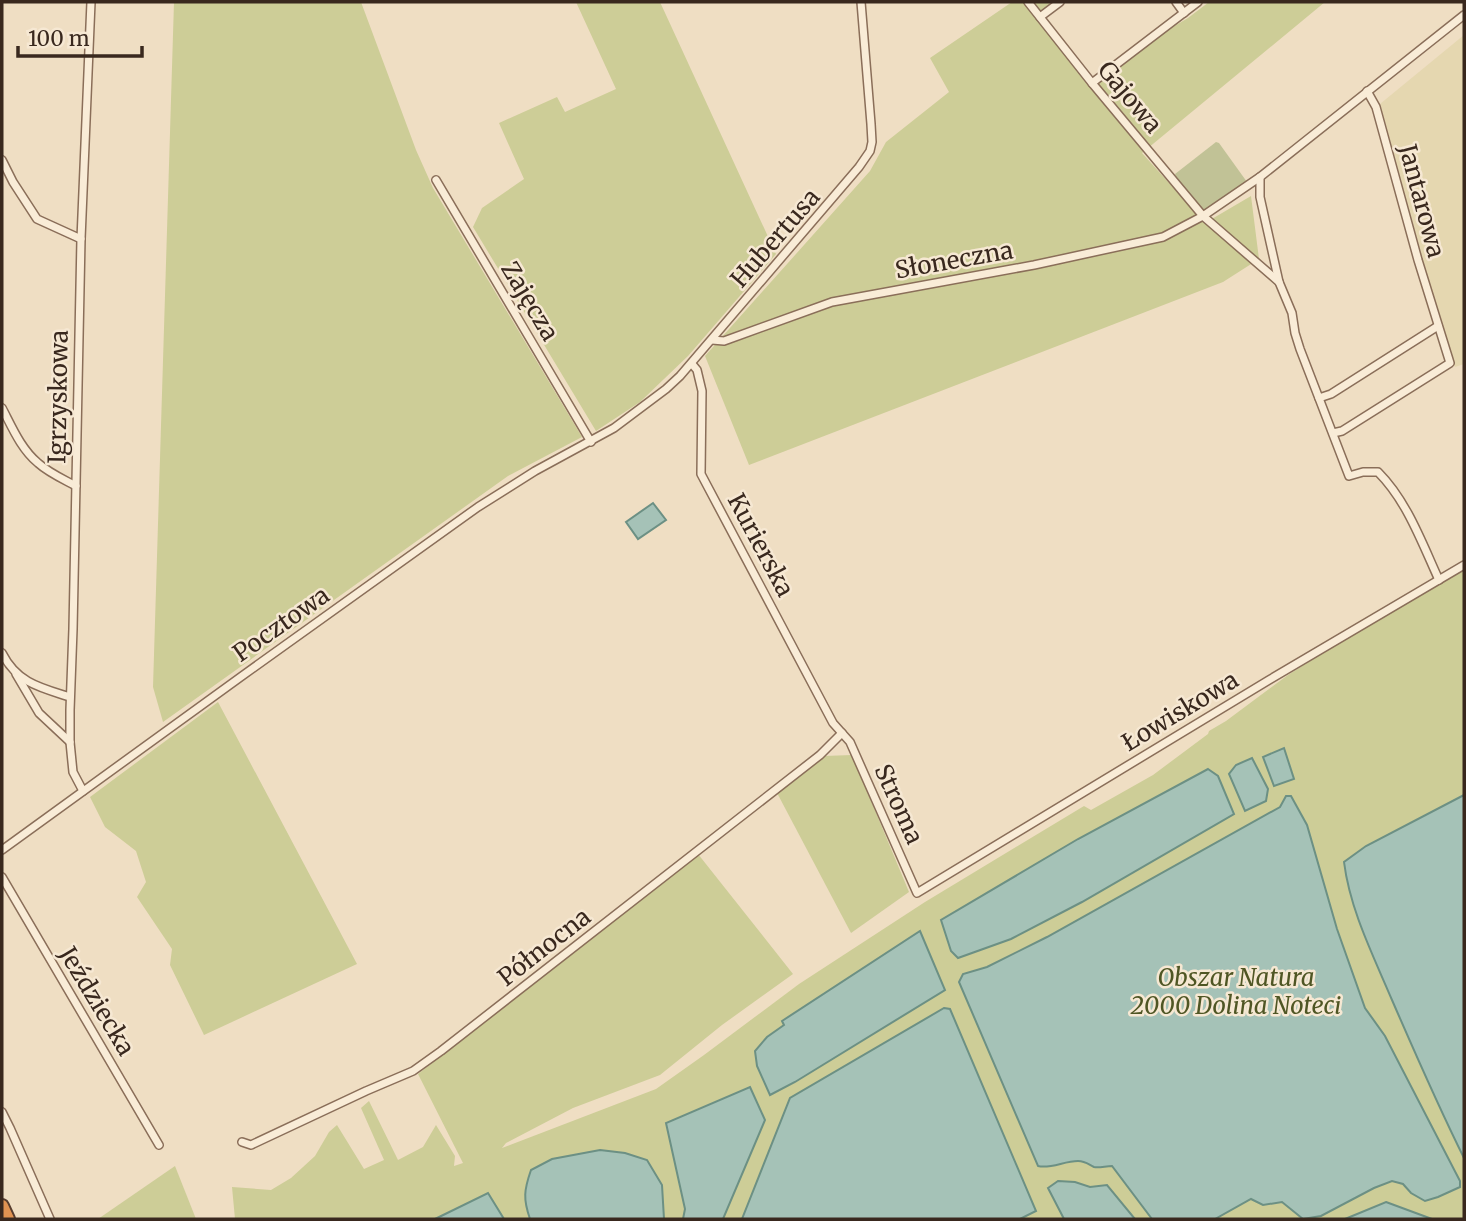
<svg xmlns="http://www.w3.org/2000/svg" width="1466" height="1221" font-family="Merriweather,serif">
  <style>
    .farmland { fill: #e5d7b0 }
    .green { fill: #cdcd97 }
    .cemetery { fill: #c1c296 }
    .water { fill: #a5c2b7; stroke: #6c9084; stroke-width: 2 }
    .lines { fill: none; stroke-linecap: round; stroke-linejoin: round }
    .street-casing { stroke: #8a6e59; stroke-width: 10 }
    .highway-casing { stroke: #573d2e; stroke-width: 16 }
    .street { stroke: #f9ecd7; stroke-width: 7 }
    .highway { stroke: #e09352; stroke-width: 12 }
    .labels { text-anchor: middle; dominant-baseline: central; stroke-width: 5; stroke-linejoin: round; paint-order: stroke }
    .street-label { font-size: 24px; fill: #39281e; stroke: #f6e8d3 }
    .park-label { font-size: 24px; font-style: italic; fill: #4f5624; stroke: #f6e8d3 }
  </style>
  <rect width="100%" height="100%" fill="#efdec3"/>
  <polygon class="farmland" points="1464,35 1464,364 1455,367 1445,341 1380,104"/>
  <g class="green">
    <polygon points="174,2 361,2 416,150 433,188 582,437 508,476 163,722 153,687"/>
    <polygon points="576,2 660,2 776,254 688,356 640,402 596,431 473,227 482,208 524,179 499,123 557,97 565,112 616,89"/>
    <polygon points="1012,2 1060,2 1041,17 1092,86 1142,45 1188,18 1209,2 1325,2 1142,153 1205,223 1251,196 1259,259 1223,282 749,465 705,356 870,171 886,142 949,92 930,58"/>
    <polygon points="1464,563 1464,1219 235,1219 232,1187 271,1190 291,1178 315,1156 329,1132 337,1125 364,1169 384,1160 361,1108 369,1101 398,1160 423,1147 436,1125 455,1156 454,1166 463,1163 418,1074 698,854 793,974 722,1025 660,1075 573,1108 506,1143 502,1148 656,1089 704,1055 799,984 925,902 1084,806 1091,810 1153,775 1208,734 1209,731 1226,721 1288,675"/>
    <polygon points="218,702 357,964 204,1035 170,965 172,949 137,897 146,882 136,851 105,827 90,797"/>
    <polygon points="852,755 909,892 851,933 776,791 824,756"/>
    <polygon points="175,1166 196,1219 98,1219"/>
  </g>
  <polygon class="cemetery" points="1216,142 1219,143 1247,182 1206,211 1203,210 1176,177 1175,174"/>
  <g class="water">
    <polygon points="653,503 666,520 638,539 626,522"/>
    <polygon points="1284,748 1294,779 1274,786 1263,757"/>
    <polygon points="1252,758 1268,789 1266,801 1245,811 1229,774 1236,765"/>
    <polygon points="1208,769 1218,776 1234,814 1082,902 1011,939 958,958 951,951 941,920 1078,839"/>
    <path d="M1464,795V1158C1438,1106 1415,1053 1392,1000C1373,955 1350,910 1344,862L1366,846Z"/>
    <path d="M1286,796H1291L1307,825L1337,929L1365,1008L1385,1036L1460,1181V1187L1438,1197L1425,1201L1411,1193L1403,1184L1392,1181L1374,1188L1321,1216L1303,1219L1282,1202L1263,1205L1251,1199L1215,1219H1152L1112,1166C1106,1166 1099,1168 1094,1167C1088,1164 1085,1161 1078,1161C1064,1161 1051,1169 1038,1166L959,982L963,974L987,967L1047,937L1280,807Z"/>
    <polygon points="920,931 945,990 795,1082 770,1095 757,1066 755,1051 767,1037 784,1025 782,1021"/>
    <polygon points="944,1008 950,1009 1036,1211 1020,1219 742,1219 790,1098"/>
    <polygon points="750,1087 765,1120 723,1219 683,1219 685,1209 666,1123"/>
    <path d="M600,1150L625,1153L647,1160L662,1185L664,1219H530C523,1199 524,1190 531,1170L552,1159Z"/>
    <polygon points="1058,1181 1075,1182 1090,1187 1107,1185 1135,1219 1064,1219 1048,1188"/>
    <polygon points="488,1193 504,1219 435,1219"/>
    <polygon points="1386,1202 1432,1219 1345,1219"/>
  </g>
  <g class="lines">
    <g class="street-casing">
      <g id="street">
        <path d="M1028,2L1092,83L1203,216L1279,282L1292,313L1295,333L1300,349L1349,476L1363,472H1378C1407,501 1422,543 1439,580"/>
        <polyline points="1176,2 1184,13"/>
        <polyline points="1040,17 1060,2"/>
        <polyline points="1092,83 1198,2"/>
        <polyline points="2,160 13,182 37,219 81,239"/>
        <polyline points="1260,177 1260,197 1279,282"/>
        <polyline points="436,180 591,442"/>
        <polyline points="712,340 724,341 832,302 1034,265 1163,237 1203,216 1260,177 1464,15"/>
        <polyline points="692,364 697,370 702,391 701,474 833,723 850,742 917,893 1269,680 1464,565"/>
        <polyline points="1319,398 1331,394 1438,326"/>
        <path d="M2,408C12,427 21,449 38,463C49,473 63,479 76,486"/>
        <polyline points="1333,433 1342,431 1450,363 1418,260 1376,107 1367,91"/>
        <path d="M2,653C17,683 41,688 70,697"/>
        <polyline points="16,674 39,713 70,742"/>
        <polyline points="83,791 73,772 70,742 70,710 73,629 81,239 91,2"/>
        <polyline points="2,850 242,676 478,507 535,471 614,428 666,389 680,376 859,167 870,151 872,142 871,124 861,2"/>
        <polyline points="2,877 159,1145"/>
        <polyline points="2,1112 10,1128 50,1219"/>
        <polyline points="242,1142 251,1145 366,1091 413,1071 441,1051 820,755 842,733"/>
      </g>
    </g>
    <g class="highway-casing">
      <polyline id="highway" points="2,1206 8,1219"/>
    </g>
    <use href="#street" class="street"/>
    <use href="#highway" class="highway"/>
  </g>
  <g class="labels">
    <g class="street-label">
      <text transform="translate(1130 97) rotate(50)">Gajowa</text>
      <text transform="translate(1422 201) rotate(75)">Jantarowa</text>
      <text transform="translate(775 238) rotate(-49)">Hubertusa</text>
      <text transform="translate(954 260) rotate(-10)">Słoneczna</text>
      <text transform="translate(530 301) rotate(59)">Zajęcza</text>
      <text transform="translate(58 397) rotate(-89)">Igrzyskowa</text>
      <text transform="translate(761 545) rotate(62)">Kurierska</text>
      <text transform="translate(281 624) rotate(-35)">Pocztowa</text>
      <text transform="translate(1180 711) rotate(-31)">Łowiskowa</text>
      <text transform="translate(899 804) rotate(66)">Stroma</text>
      <text transform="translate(544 947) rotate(-38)">Północna</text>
      <text transform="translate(97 1001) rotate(59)">Jeździecka</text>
    </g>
    <g class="park-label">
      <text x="1236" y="977">Obszar Natura<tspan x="1236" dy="28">2000 Dolina Noteci</tspan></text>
    </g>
  </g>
  <rect width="1466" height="1221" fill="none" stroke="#39281e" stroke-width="7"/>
  <path d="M18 46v10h124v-10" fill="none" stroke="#39281e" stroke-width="3.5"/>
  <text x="28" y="46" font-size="21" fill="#39281e" stroke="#f6e8d3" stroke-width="5" paint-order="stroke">100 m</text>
</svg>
